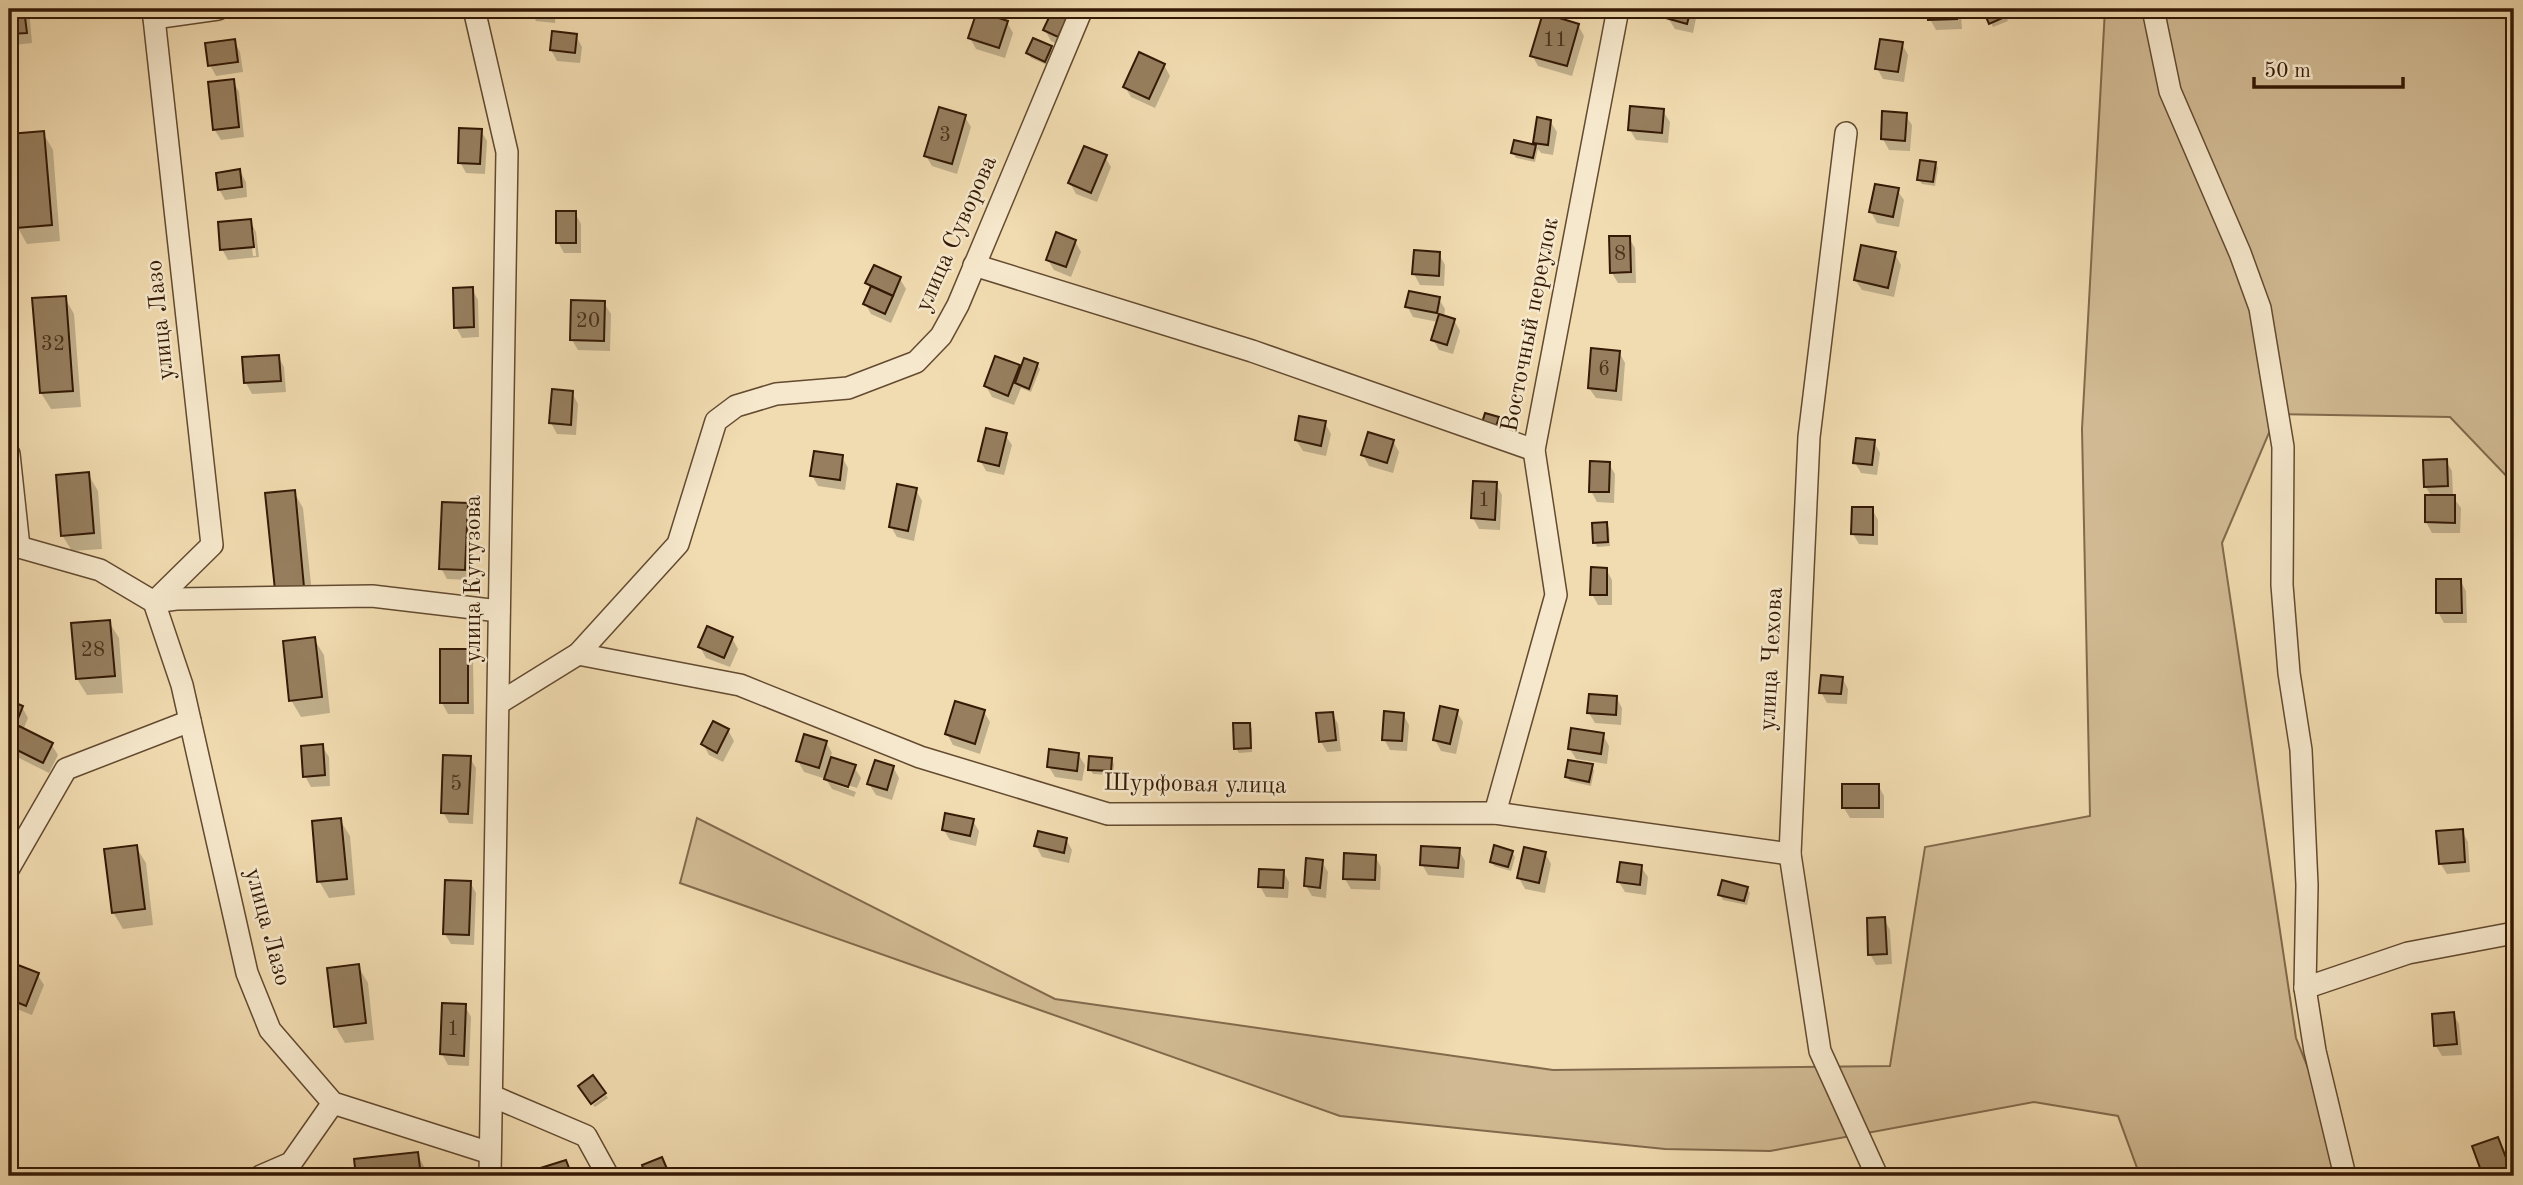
<svg xmlns="http://www.w3.org/2000/svg" width="2523" height="1185" font-family="'Old Standard TT',serif">
  <style>
    .green { fill: #d1ba93; stroke: #826a4c; stroke-width: 2 }
    .shadow { fill: #0003; fill-rule: evenodd }
    .building { fill: #967e5e; stroke: #341905; stroke-width: 2 }
    .lines { fill: none; stroke-linecap: round; stroke-linejoin: round }
    .minor-casing { stroke: #634a30; stroke-width: 24 }
    .minor { stroke: #f6e8cc; stroke-width: 21 }
    .labels { text-anchor: middle; dominant-baseline: central; stroke-width: 5; stroke-linejoin: round; paint-order: stroke }
    .number-label { font-size: 21px; fill: #4c321b }
    .street-label { font-size: 24px; fill: #341905; stroke: #f6e8cc }
  </style>
  <rect width="100%" height="100%" fill="#f1dbb0"/>
  <filter id="stains"><feTurbulence type="fractalNoise" baseFrequency=".00286" numOctaves="4"/><feColorMatrix values="0 0 0 0 .2 0 0 0 0 .09 0 0 0 0 .02 0 0 0 .5 -.17"/></filter>
  <radialGradient id="worn" r=".72"><stop offset=".6" stop-color="#630" stop-opacity="0"/><stop offset="1" stop-color="#630" stop-opacity=".3"/></radialGradient>
  <polygon class="green" points="2105,9 2514,9 2514,484 2450,417 2277,414 2222,543 2296,1038 2351,1176 2140,1176 2118,1116 2034,1102 1770,1151 1665,1149 1340,1116 680,883 697,818 1055,999 1553,1070 1890,1066 1925,847 2090,816 2082,429"/>
  <g class="shadow">
    <polygon points="9,9 29,9 32,43 14,45 9,35"/>
    <polygon points="530,9 556,9 555,23 536,21"/>
    <polygon points="1055,9 1070,12 1064,47 1051,41 1045,30"/>
    <polygon points="1671,9 1698,9 1693,33 1675,29 1668,18"/>
    <polygon points="1930,9 1958,9 1961,15 1962,29 1936,30 1930,19"/>
    <polygon points="1990,9 2003,9 2008,21 1993,27 1985,11"/>
    <polygon points="1007,22 1013,33 1005,58 976,49 970,38"/>
    <polygon points="1578,25 1584,36 1572,76 1538,66 1532,55"/>
    <polygon points="576,36 582,47 580,63 557,61 551,50"/>
    <polygon points="234,41 240,52 243,72 216,76 210,65"/>
    <polygon points="1902,44 1908,55 1904,82 1883,79 1877,68"/>
    <polygon points="1050,48 1053,52 1047,65 1031,58 1028,53"/>
    <polygon points="1164,65 1170,76 1155,108 1131,97 1125,87"/>
    <polygon points="233,81 239,92 244,137 221,140 214,129"/>
    <polygon points="1663,111 1670,122 1668,143 1636,140 1630,130"/>
    <polygon points="1905,115 1912,125 1910,151 1889,150 1883,139"/>
    <polygon points="965,117 971,127 957,174 932,166 926,156"/>
    <polygon points="1550,121 1557,132 1553,155 1541,153 1538,149 1535,162 1516,158 1513,153 1516,142 1538,147 1535,143"/>
    <polygon points="481,131 487,141 485,174 466,173 460,162"/>
    <polygon points="43,133 53,150 60,241 27,244 18,228"/>
    <polygon points="1105,157 1111,167 1097,202 1076,194 1070,183"/>
    <polygon points="1935,163 1938,168 1935,186 1922,184 1919,179"/>
    <polygon points="240,171 246,182 247,197 225,200 219,189"/>
    <polygon points="1897,190 1904,200 1899,227 1877,223 1871,212"/>
    <polygon points="575,213 581,224 581,253 564,253 558,242"/>
    <path d="M250,221L256,232L259,257L228,260L222,249ZM250,230H254L256,256H253Z"/>
    <polygon points="1629,238 1635,248 1636,283 1618,283 1612,273"/>
    <polygon points="1075,241 1081,252 1071,277 1054,270 1048,260"/>
    <polygon points="1439,254 1445,265 1444,286 1420,285 1414,274"/>
    <polygon points="1895,254 1901,265 1894,297 1862,290 1855,280"/>
    <polygon points="900,279 906,289 891,323 871,314 865,303 871,290 867,283"/>
    <polygon points="472,289 478,300 479,337 462,338 456,327"/>
    <polygon points="65,298 74,314 81,407 51,409 41,393"/>
    <polygon points="1439,299 1445,309 1444,317 1454,320 1460,331 1453,354 1439,350 1433,339 1438,322 1413,317 1407,306"/>
    <polygon points="604,303 611,314 610,351 578,350 572,340"/>
    <polygon points="1619,352 1625,363 1622,401 1596,398 1589,388"/>
    <polygon points="278,356 284,367 286,392 252,394 246,383"/>
    <polygon points="1037,365 1040,369 1031,392 1021,388 1014,405 992,397 986,386 1019,367 1021,371"/>
    <polygon points="572,393 578,404 576,435 557,434 551,423"/>
    <polygon points="1325,423 1331,434 1326,456 1303,451 1296,440"/>
    <polygon points="1005,435 1012,445 1004,475 986,471 980,460"/>
    <polygon points="1393,441 1399,452 1393,473 1369,466 1363,455"/>
    <polygon points="1874,442 1880,453 1877,475 1861,473 1855,463"/>
    <polygon points="842,457 848,468 845,490 818,486 812,475"/>
    <polygon points="2446,461 2452,471 2453,497 2461,508 2460,533 2432,533 2426,522 2432,497 2425,486"/>
    <polygon points="1609,464 1615,474 1614,503 1597,502 1591,491"/>
    <polygon points="88,474 98,491 102,549 72,551 62,535"/>
    <polygon points="1496,484 1502,495 1500,530 1479,529 1473,518"/>
    <polygon points="916,490 922,501 914,541 897,537 891,527"/>
    <polygon points="294,492 303,508 313,603 286,606"/>
    <polygon points="467,505 473,515 470,580 447,579 441,568"/>
    <polygon points="1872,509 1878,520 1878,545 1859,544 1853,534"/>
    <polygon points="1606,524 1609,528 1610,546 1597,547 1595,542"/>
    <polygon points="1606,569 1612,580 1612,605 1598,605 1592,594"/>
    <polygon points="2460,580 2466,591 2467,623 2444,623 2438,612"/>
    <polygon points="109,622 119,638 123,693 87,695 77,679 73,625"/>
    <polygon points="732,638 738,649 730,667 706,658 700,647"/>
    <polygon points="314,639 324,655 330,713 301,717 291,700"/>
    <polygon points="467,651 473,662 474,714 448,714 442,703"/>
    <polygon points="1842,678 1848,689 1847,704 1827,703 1821,692"/>
    <polygon points="1616,697 1622,708 1621,725 1595,723 1589,713"/>
    <polygon points="9,702 22,707 28,718 23,730 51,744 58,755 49,773 17,757 11,746 20,729 9,725"/>
    <polygon points="984,712 990,722 980,754 953,745 947,734"/>
    <polygon points="1457,712 1463,722 1456,754 1441,751 1435,740"/>
    <polygon points="1332,713 1338,724 1341,751 1327,752 1321,742"/>
    <polygon points="1403,714 1409,725 1407,751 1390,750 1384,739"/>
    <polygon points="1249,724 1252,729 1252,752 1239,753 1236,748"/>
    <polygon points="728,730 734,741 723,762 709,755 703,744"/>
    <polygon points="1603,735 1609,746 1607,764 1576,759 1570,749"/>
    <polygon points="826,742 832,753 830,758 854,767 861,778 857,788 832,780 832,783 856,792 854,797 832,789 826,779 804,772 798,761"/>
    <polygon points="322,746 329,757 330,786 311,787 305,776"/>
    <polygon points="1078,754 1085,765 1082,781 1055,777 1049,767"/>
    <polygon points="470,758 476,768 473,824 449,823 443,812"/>
    <polygon points="1111,759 1114,764 1113,775 1093,774 1090,769"/>
    <polygon points="1592,766 1594,771 1591,786 1570,781 1567,777"/>
    <polygon points="893,767 899,778 892,800 876,795 869,784"/>
    <polygon points="1878,785 1884,796 1884,818 1850,818 1844,808"/>
    <polygon points="9,786 14,795 9,811"/>
    <polygon points="340,820 350,836 355,895 329,898 319,881"/>
    <polygon points="973,821 979,831 976,846 950,840 943,829"/>
    <polygon points="9,830 18,835 16,849 9,845"/>
    <polygon points="2462,831 2468,842 2470,872 2447,874 2440,863"/>
    <polygon points="1066,839 1072,850 1069,863 1042,857 1036,846"/>
    <polygon points="136,847 146,863 153,925 123,929 113,912"/>
    <polygon points="1459,850 1465,861 1464,878 1428,875 1422,864"/>
    <polygon points="1512,852 1515,857 1511,871 1494,866 1492,861"/>
    <polygon points="1545,853 1551,864 1545,893 1525,889 1519,878"/>
    <polygon points="1375,856 1381,867 1380,890 1351,889 1345,879"/>
    <polygon points="1322,862 1328,872 1326,898 1312,896 1306,886"/>
    <polygon points="1641,867 1648,877 1646,895 1625,892 1619,882"/>
    <polygon points="1283,871 1289,882 1288,898 1266,897 1260,886"/>
    <polygon points="470,882 476,893 474,945 451,944 445,934"/>
    <polygon points="1747,888 1750,893 1747,905 1723,900 1720,895"/>
    <polygon points="1884,919 1890,930 1892,964 1876,965 1870,954"/>
    <polygon points="358,966 368,983 374,1040 345,1043 335,1026"/>
    <polygon points="19,967 37,974 44,985 32,1015 14,1008 9,999"/>
    <polygon points="465,1006 471,1017 469,1066 448,1065 442,1054"/>
    <polygon points="2453,1014 2459,1024 2462,1055 2442,1056 2436,1046"/>
    <polygon points="606,1095 608,1098 595,1107 593,1105"/>
    <polygon points="2497,1139 2504,1149 2514,1176 2485,1176 2474,1147"/>
    <polygon points="417,1154 426,1170 427,1176 358,1176 356,1161"/>
  </g>
  <g class="building">
    <polygon points="9,9 24,9 27,33 9,34"/>
    <polygon points="1053,9 1071,10 1058,37 1043,30"/>
    <polygon points="1669,9 1691,9 1687,24 1666,18"/>
    <polygon points="1928,9 1956,9 1957,19 1928,20"/>
    <polygon points="1986,9 2004,9 2007,16 1989,24 1983,10"/>
    <polygon points="977,11 1008,21 999,48 968,38"/>
    <polygon points="1543,13 1579,24 1567,66 1530,56"/>
    <polygon points="552,31 577,34 575,53 550,50"/>
    <polygon points="1033,38 1052,46 1045,62 1026,53"/>
    <polygon points="235,39 238,62 208,66 205,43"/>
    <polygon points="1880,39 1903,42 1898,72 1875,69"/>
    <polygon points="1139,52 1165,64 1149,99 1123,87"/>
    <polygon points="234,79 239,127 213,130 208,82"/>
    <polygon points="1630,106 1664,109 1662,133 1628,130"/>
    <polygon points="939,107 966,115 952,164 924,156"/>
    <polygon points="1882,111 1907,113 1905,141 1881,139"/>
    <polygon points="1537,117 1551,120 1548,145 1533,143"/>
    <polygon points="459,128 482,129 480,164 458,163"/>
    <polygon points="44,131 52,225 16,228 9,134"/>
    <polygon points="1514,140 1536,145 1533,158 1511,153"/>
    <polygon points="1084,146 1107,155 1091,193 1068,183"/>
    <polygon points="1920,160 1936,162 1933,182 1917,180"/>
    <polygon points="240,169 242,187 218,190 216,173"/>
    <polygon points="1875,184 1899,188 1893,217 1869,212"/>
    <rect x="556" y="211" width="20" height="32"/>
    <polygon points="251,219 254,247 220,250 218,222"/>
    <polygon points="1056,232 1076,240 1066,267 1046,260"/>
    <polygon points="1609,236 1630,236 1631,272 1610,273"/>
    <polygon points="1861,245 1896,252 1888,288 1854,280"/>
    <polygon points="1414,250 1440,252 1439,276 1412,274"/>
    <polygon points="874,265 901,277 893,296 865,283"/>
    <polygon points="871,286 893,296 885,314 863,304"/>
    <polygon points="473,287 474,327 454,328 453,288"/>
    <polygon points="1409,291 1440,297 1437,313 1405,307"/>
    <polygon points="66,296 73,391 40,393 32,298"/>
    <polygon points="571,300 605,301 604,341 570,340"/>
    <polygon points="1439,314 1455,319 1447,345 1431,340"/>
    <polygon points="1591,348 1620,351 1616,391 1588,388"/>
    <polygon points="279,355 281,381 244,383 242,357"/>
    <polygon points="995,356 1020,365 1008,396 984,386"/>
    <polygon points="1024,358 1038,363 1029,389 1015,383"/>
    <polygon points="552,389 573,391 571,425 549,423"/>
    <polygon points="1485,413 1499,417 1494,433 1480,429"/>
    <polygon points="1299,416 1326,421 1321,446 1295,440"/>
    <polygon points="986,428 1007,433 999,466 978,461"/>
    <polygon points="1368,432 1394,440 1387,463 1361,455"/>
    <polygon points="1856,438 1875,440 1872,465 1853,463"/>
    <polygon points="814,451 843,455 840,480 810,476"/>
    <polygon points="2447,459 2448,486 2424,487 2423,460"/>
    <polygon points="1590,461 1610,462 1609,492 1589,492"/>
    <polygon points="89,472 94,533 61,536 56,475"/>
    <polygon points="1473,481 1497,482 1495,520 1471,518"/>
    <polygon points="897,484 917,488 908,531 889,527"/>
    <polygon points="295,490 304,587 275,590 265,493"/>
    <polygon points="2425,495 2455,495 2455,523 2425,522"/>
    <polygon points="442,502 468,503 465,570 439,569"/>
    <polygon points="1852,507 1873,507 1873,535 1851,534"/>
    <polygon points="1607,522 1608,542 1593,543 1592,523"/>
    <polygon points="1591,567 1607,568 1607,595 1590,595"/>
    <polygon points="2436,579 2461,579 2462,613 2436,613"/>
    <polygon points="110,620 115,676 76,679 71,623"/>
    <polygon points="707,626 733,637 724,658 698,647"/>
    <polygon points="315,637 322,697 289,701 283,641"/>
    <rect x="440" y="649" width="28" height="54"/>
    <polygon points="1821,675 1843,677 1841,694 1819,693"/>
    <polygon points="1589,694 1617,696 1616,715 1587,713"/>
    <polygon points="9,700 23,706 17,721 9,718"/>
    <polygon points="955,701 985,710 975,744 945,734"/>
    <polygon points="1440,706 1458,710 1450,744 1433,740"/>
    <polygon points="1384,711 1404,713 1402,741 1382,740"/>
    <polygon points="1333,712 1336,740 1319,742 1316,713"/>
    <polygon points="713,721 729,729 717,753 701,744"/>
    <polygon points="1233,723 1250,723 1251,748 1234,749"/>
    <polygon points="19,726 53,743 43,763 9,746"/>
    <polygon points="1571,728 1604,733 1601,754 1568,749"/>
    <polygon points="804,734 827,741 819,768 796,761"/>
    <polygon points="323,744 325,775 303,777 301,746"/>
    <polygon points="1049,749 1079,753 1077,771 1047,767"/>
    <polygon points="443,755 471,756 468,814 441,813"/>
    <polygon points="1089,756 1112,758 1111,771 1088,770"/>
    <polygon points="831,757 856,765 848,787 824,779"/>
    <polygon points="875,760 894,766 887,790 867,784"/>
    <polygon points="1568,760 1593,764 1589,782 1565,777"/>
    <rect x="1842" y="784" width="37" height="24"/>
    <polygon points="945,813 974,819 970,836 942,830"/>
    <polygon points="341,818 347,879 317,882 312,821"/>
    <polygon points="2463,829 2465,862 2439,864 2436,831"/>
    <polygon points="1038,831 1067,838 1064,853 1034,846"/>
    <polygon points="137,845 145,909 112,913 104,849"/>
    <polygon points="1494,845 1513,851 1508,867 1490,862"/>
    <polygon points="1421,846 1460,848 1458,868 1420,865"/>
    <polygon points="1524,847 1546,852 1539,883 1517,878"/>
    <polygon points="1344,853 1376,855 1375,880 1343,879"/>
    <polygon points="1306,858 1323,860 1320,888 1304,886"/>
    <polygon points="1620,862 1642,865 1640,885 1617,882"/>
    <polygon points="1259,869 1284,870 1283,888 1258,887"/>
    <polygon points="445,880 471,881 469,935 443,934"/>
    <polygon points="1722,880 1748,887 1744,901 1718,895"/>
    <polygon points="1885,917 1887,954 1868,955 1867,918"/>
    <polygon points="359,964 366,1023 334,1027 327,968"/>
    <polygon points="18,965 39,973 26,1006 9,999 9,990"/>
    <polygon points="442,1003 466,1004 464,1056 440,1054"/>
    <polygon points="2454,1012 2457,1044 2434,1046 2432,1014"/>
    <polygon points="593,1075 606,1093 591,1104 578,1086"/>
    <polygon points="2498,1137 2513,1176 2483,1176 2472,1146"/>
    <polygon points="418,1152 421,1176 356,1176 354,1159"/>
    <polygon points="662,1157 670,1176 646,1176 642,1165"/>
    <polygon points="566,1160 572,1176 533,1176 531,1171"/>
  </g>
  <g class="lines">
    <g class="minor-casing">
      <g id="minor">
        <polyline points="153,9 212,545 154,602"/>
        <polyline points="474,9 507,152 490,1176"/>
        <polyline points="2153,9 2170,91 2240,253 2260,308 2283,447 2282,585 2289,673 2301,750 2307,885 2305,988 2315,1051 2345,1176"/>
        <polyline points="154,18 218,9"/>
        <polyline points="1846,133 1809,437 1790,854 1820,1051 1877,1176"/>
        <polyline points="974,265 1252,351 1534,450"/>
        <polyline points="9,454 19,547"/>
        <polyline points="9,546 19,547 100,570 154,602 182,685 247,973 270,1030 333,1103 490,1153"/>
        <polyline points="154,602 176,599 372,596 499,611"/>
        <polyline points="578,654 740,685 920,757 1108,814 1495,813 1790,854"/>
        <polyline points="499,703 578,654 678,544 716,421 736,406 776,394 848,388 916,362 941,336 958,305 1082,9"/>
        <polyline points="1495,813 1556,595 1534,450 1618,9"/>
        <polyline points="9,868 66,769 190,721"/>
        <polyline points="2305,988 2408,953 2514,933"/>
        <polyline points="492,1096 586,1136 608,1176"/>
        <polyline points="261,1176 291,1163 333,1103"/>
      </g>
    </g>
    <use href="#minor" class="minor"/>
  </g>
  <g class="labels">
    <g class="number-label">
      <text x="1555" y="40">11</text>
      <text x="945" y="135">3</text>
      <text x="1620" y="254">8</text>
      <text x="588" y="321">20</text>
      <text x="53" y="344">32</text>
      <text x="1604" y="369">6</text>
      <text x="1484" y="500">1</text>
      <text x="93" y="650">28</text>
      <text x="456" y="784">5</text>
      <text x="453" y="1029">1</text>
    </g>
    <g class="street-label">
      <text transform="translate(957 234) rotate(-66)">улица Суворова</text>
      <text transform="translate(161 320) rotate(-96)">улица Лазо</text>
      <text transform="translate(1531 325) rotate(-79)">Восточный переулок</text>
      <text transform="translate(474 579) rotate(-90)">улица Кутузова</text>
      <text transform="translate(1772 659) rotate(-87)">улица Чехова</text>
      <text transform="translate(1195 785) rotate(1)">Шурфовая улица</text>
      <text transform="translate(267 927) rotate(75)">улица Лазо</text>
    </g>
  </g>
  <rect width="2523" height="1185" fill="none" stroke="#f1dbb0" stroke-width="35"/>
  <rect x="10" y="10" width="2502" height="1164" fill="none" stroke="#341905" stroke-width="3.5"/>
  <rect x="18" y="18" width="2488" height="1150" fill="none" stroke="#341905" stroke-width="2"/>
  <path d="M2254 77v10h149v-10" fill="none" stroke="#341905" stroke-width="3.5"/>
  <text x="2264" y="77" font-size="21" fill="#341905" stroke="#f6e8cc" stroke-width="5" paint-order="stroke">50 m</text>
  <rect width="100%" height="100%" filter="url(#stains)"/>
  <rect width="100%" height="100%" fill="url(#worn)"/>
</svg>
